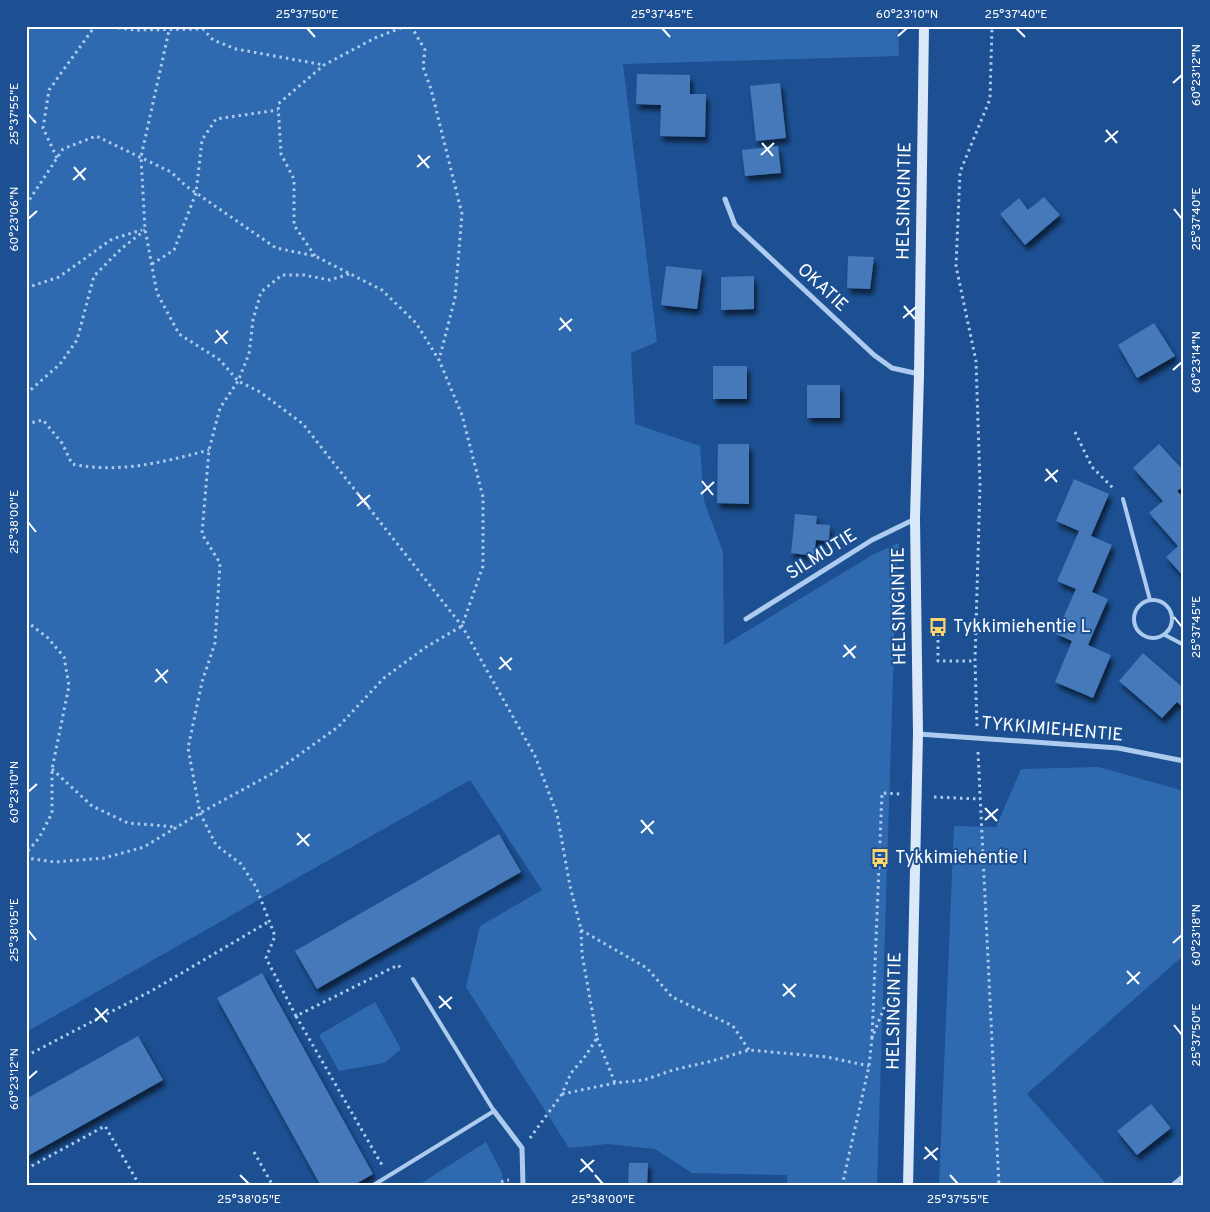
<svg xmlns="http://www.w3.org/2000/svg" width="1210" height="1212" font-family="Overpass,sans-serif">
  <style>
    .green { fill: #2f6ab0 }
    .building { fill: #4479b9; filter: url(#shadow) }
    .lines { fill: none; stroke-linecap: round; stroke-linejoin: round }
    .path { stroke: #adcbef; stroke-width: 3; stroke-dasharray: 2.5 4; stroke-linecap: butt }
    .service { stroke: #adcbef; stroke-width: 4 }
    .minor { stroke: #adcbef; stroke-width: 5 }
    .secondary { stroke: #dae8fa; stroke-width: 10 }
    .ticks { fill: none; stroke: #fff; stroke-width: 2 }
    .labels { text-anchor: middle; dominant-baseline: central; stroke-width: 4; stroke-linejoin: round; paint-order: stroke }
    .street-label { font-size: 18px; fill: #fff; stroke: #1c5092 }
    .poi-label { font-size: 18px; fill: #fff; stroke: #1c5092; text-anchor: start }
    .neatline { fill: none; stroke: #fff; stroke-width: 2 }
    .ticks-label { font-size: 12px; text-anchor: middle; fill: #fff }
  </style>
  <defs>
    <filter id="shadow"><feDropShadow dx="3" dy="5.5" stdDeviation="2.5" flood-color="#0009"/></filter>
  </defs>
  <rect width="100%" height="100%" fill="#1c5092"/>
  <g class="green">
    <polygon points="26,26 898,26 899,56 623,64 657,342 631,353 635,424 700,446 704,501 723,552 724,645 874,554 899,543 896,582 877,1186 787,1186 787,1175 692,1173 655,1149 608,1144 569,1148 466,987 480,926 542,890 470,780 26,1032"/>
    <polygon points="1099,767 1184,791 1184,955 1027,1094 1108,1186 939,1186 954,826 996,827 1021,769"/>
    <polygon points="375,1002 401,1049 384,1063 339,1071 319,1035"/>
    <polygon points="486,1142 502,1173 502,1186 417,1186"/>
  </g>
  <g class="building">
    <polygon points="637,74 690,75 690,94 706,94 705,137 660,136 661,105 636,104"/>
    <polygon points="780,83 786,138 756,141 750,86"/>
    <polygon points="778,146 781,173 745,176 742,150"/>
    <polygon points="1044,197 1060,215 1025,245 1000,214 1019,198 1028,210"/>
    <polygon points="848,256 874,257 870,289 847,288"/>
    <polygon points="666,266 702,270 697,309 661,305"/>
    <polygon points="754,276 754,309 721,310 721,277"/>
    <polygon points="1154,323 1175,356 1137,378 1118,345"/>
    <rect x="713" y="366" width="34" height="33"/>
    <rect x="807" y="385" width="33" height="33"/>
    <polygon points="718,444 749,444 749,504 717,503"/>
    <polygon points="1159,444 1184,471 1184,486 1177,491 1184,498 1184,577 1166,557 1178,546 1149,513 1163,501 1133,468"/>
    <polygon points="1074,479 1109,494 1091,536 1112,545 1092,592 1108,599 1088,645 1111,655 1093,698 1055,682 1072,641 1056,634 1076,589 1057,581 1079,531 1056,521"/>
    <polygon points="795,514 817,516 816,524 830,525 829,541 816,540 814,556 791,553"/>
    <polygon points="1143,653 1181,686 1184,683 1184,708 1177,702 1162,718 1119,681"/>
    <polygon points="499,834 521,872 317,989 295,951"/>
    <polygon points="262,973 373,1174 352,1186 321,1186 217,998"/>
    <polygon points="138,1036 163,1080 26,1157 26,1099"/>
    <polygon points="1151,1104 1171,1128 1137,1155 1117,1131"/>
    <polygon points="629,1163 648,1163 647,1186 628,1186"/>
    <polygon points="743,1183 743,1186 713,1186 713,1184"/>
  </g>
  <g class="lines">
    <g class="path">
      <polyline points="105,26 135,30 203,29 213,40 236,49 324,65"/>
      <polyline points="170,26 141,157 145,229 157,293 179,334 220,360 238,381 260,392 303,424 462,626 535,756 557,814 570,886 581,929 582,954 597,1038 584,1058 571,1073 562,1094 530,1138"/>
      <polyline points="411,26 425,50 423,67 431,89 462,214 455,298 439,360"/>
      <polyline points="57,158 43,128 49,90 95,26"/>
      <polyline points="26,205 63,149 96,136 171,172 186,186 276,248 315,256 382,290 416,323 439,360 462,415 483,497 483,566 462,626 426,647 384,678 338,727 275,772 200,813 144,847 104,858 55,862 26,858"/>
      <polyline points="315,256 294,225 294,179 281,154 278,104 324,65 375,38 406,26"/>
      <polyline points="152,264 174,250 196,193 202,140 216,119 278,110"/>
      <polyline points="349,274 330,280 304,275 282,275 261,292 253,320 249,354 238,381 220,408 209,450 202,534 220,563 215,643 202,682 188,748 200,813 216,845 241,864 256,887 275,936 266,958 296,1016 398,965 403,970"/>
      <polyline points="26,288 59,277 112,239 142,230"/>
      <polyline points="26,394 60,364 77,340 94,276 121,249 145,230"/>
      <path d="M26,424L43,420L62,443L72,464C119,474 164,462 209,450"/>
      <polyline points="1075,432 1092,467 1115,490"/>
      <polyline points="26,621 48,638 64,657 69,686 52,769 52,813 39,838 26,853"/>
      <polyline points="938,627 938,661 975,661"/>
      <polyline points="977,726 975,661 980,485 976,361 956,266 960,172 990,99 992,26"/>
      <polyline points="978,752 999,1186"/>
      <polyline points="52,769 92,806 128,823 177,827"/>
      <polyline points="934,797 980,799"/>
      <polyline points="581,930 647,968 672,997 733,1026 749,1050"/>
      <polyline points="296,1016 382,1165"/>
      <polyline points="597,1038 615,1083"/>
      <polyline points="872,1038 882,793 900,794"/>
      <polyline points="26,1056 153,990 268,922"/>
      <polyline points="562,1094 615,1083 644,1080 673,1070 712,1061 749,1050 827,1057 869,1066"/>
      <polyline points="254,1152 273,1186"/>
      <polyline points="26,1169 105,1126 140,1186"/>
      <polyline points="496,1186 503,1181 509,1180"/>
      <polyline points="842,1186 869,1066 872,1038 886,1003 895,991"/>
    </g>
    <g class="service">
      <polyline points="1123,499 1150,600"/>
      <circle cx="1153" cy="619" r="19"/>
      <polyline points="1165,635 1184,645"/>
      <polyline points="372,1186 494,1111 413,979"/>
    </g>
    <g class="minor">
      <polyline points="725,199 735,225 874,355 892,368 919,374"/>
      <polyline points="746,619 872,540 915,519"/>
      <polyline points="918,734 1118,748 1184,761"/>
      <polyline points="494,1111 522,1148 523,1186"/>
      <polyline points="1172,1186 1184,1176"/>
    </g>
    <polyline class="secondary" points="908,1186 918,734 915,518 919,375 924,26"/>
  </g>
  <path class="ticks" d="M307,28L315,37M662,28L670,37M1016,28L1025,37M898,36L907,28M1173,83L1182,75M28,114L36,123M1106,130L1117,143M1105,142L1118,131M762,143L773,156M418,155L429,168M761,155L774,143M74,167L85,180M417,167L430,156M73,180L86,168M1174,209L1182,219M28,219L37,211M904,306L915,319M560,318L571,331M903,318L916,307M216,330L227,344M559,330L572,319M215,343L228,331M1173,370L1182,362M1046,469L1057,482M702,481L713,495M1045,481L1058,470M358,494L369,507M701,494L714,482M357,506L370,495M28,522L36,532M1174,617L1182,627M844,645L855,658M500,657L511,670M843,657L856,646M156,669L167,683M499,669L512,658M155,682L168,670M28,792L37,784M985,808L997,821M641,820L653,834M985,820L998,809M297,833L309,846M641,833L654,821M297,845L310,834M28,930L36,940M1173,943L1182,935M1127,971L1139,984M783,984L795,997M1127,984L1140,972M439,996L451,1009M783,996L796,984M95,1008L107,1022M439,1008L452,997M95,1021L108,1009M1174,1025L1182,1035M28,1079L37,1071M925,1147L937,1160M581,1159L593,1172M924,1159L938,1148M580,1172L594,1160M240,1175L249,1184M595,1175L603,1184M950,1175L958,1184"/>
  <defs>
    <g id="bus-bare" transform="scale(1.5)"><path d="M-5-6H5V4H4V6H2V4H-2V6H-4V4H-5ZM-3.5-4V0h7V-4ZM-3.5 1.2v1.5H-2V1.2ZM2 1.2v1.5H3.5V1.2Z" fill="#ffd36a" stroke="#1c5092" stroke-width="2.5" paint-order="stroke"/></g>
  </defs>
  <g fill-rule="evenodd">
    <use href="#bus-bare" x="938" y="627"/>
    <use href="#bus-bare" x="880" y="858"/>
  </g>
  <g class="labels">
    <g class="street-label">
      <text transform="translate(905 201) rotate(-89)">HELSINGINTIE</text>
      <text transform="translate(822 288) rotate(43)">OKATIE</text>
      <text transform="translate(822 555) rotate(-32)">SILMUTIE</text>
      <text transform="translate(900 606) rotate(-91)">HELSINGINTIE</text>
      <text transform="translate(1052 730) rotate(5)">TYKKIMIEHENTIE</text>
      <text transform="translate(895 1011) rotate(-89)">HELSINGINTIE</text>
    </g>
    <g class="poi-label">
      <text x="953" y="627">Tykkimiehentie L</text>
      <text x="895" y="858">Tykkimiehentie I</text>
    </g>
  </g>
  <rect width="1210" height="1212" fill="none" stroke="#1c5092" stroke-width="55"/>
  <rect x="28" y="28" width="1154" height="1156" class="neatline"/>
  <g class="ticks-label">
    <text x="307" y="18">25°37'50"E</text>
    <text x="662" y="18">25°37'45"E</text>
    <text x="907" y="18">60°23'10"N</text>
    <text x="1016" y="18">25°37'40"E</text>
    <text transform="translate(1196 75) rotate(-90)" y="4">60°23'12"N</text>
    <text transform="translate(14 114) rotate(-90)" y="4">25°37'55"E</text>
    <text transform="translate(1196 219) rotate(-90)" y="4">25°37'40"E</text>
    <text transform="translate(14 219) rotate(-90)" y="4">60°23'06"N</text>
    <text transform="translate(1196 362) rotate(-90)" y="4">60°23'14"N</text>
    <text transform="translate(14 522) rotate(-90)" y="4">25°38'00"E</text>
    <text transform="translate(1196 627) rotate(-90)" y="4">25°37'45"E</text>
    <text transform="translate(14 792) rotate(-90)" y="4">60°23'10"N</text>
    <text transform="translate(14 930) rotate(-90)" y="4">25°38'05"E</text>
    <text transform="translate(1196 935) rotate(-90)" y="4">60°23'18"N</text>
    <text transform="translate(1196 1035) rotate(-90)" y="4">25°37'50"E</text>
    <text transform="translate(14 1079) rotate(-90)" y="4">60°23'12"N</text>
    <text x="249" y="1203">25°38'05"E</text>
    <text x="603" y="1203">25°38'00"E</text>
    <text x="958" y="1203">25°37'55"E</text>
  </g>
</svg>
